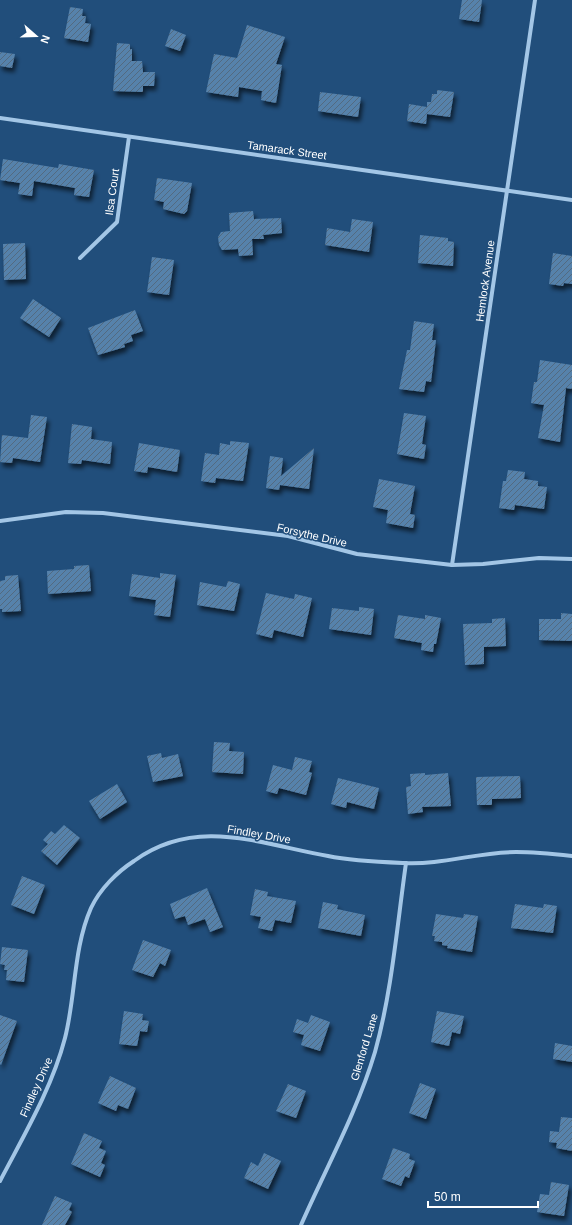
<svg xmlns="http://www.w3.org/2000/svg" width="572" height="1225" font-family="Arial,sans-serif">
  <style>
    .building { fill: url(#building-hatch); filter: url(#shadow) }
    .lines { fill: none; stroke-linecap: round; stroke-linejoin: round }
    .minor { stroke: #a3c6e6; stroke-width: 4 }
    .labels { text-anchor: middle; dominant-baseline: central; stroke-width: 3; stroke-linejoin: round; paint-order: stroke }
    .street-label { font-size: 11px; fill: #fff; stroke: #214e7b }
  </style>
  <defs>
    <pattern id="building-hatch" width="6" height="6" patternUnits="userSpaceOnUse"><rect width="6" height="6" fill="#5682ab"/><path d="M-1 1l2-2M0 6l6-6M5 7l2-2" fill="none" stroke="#526a80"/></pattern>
    <filter id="shadow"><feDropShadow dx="2.5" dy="4.5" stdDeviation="2" flood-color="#0009"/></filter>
  </defs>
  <rect width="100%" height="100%" fill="#214e7b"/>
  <g class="building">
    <polygon points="462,0 482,0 479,22 459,19"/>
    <polygon points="70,7 83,9 82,16 86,16 85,23 91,24 88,42 64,38"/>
    <polygon points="247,25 285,37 276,64 282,65 276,103 261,100 262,91 239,87 238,97 206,92 214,54 237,58"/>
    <polygon points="171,29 186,35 180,51 165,46"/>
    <polygon points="117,43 130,44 130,49 132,49 132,61 142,61 143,72 155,72 154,86 143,86 143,92 113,91"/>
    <polygon points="0,52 15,54 12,68 0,66"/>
    <polygon points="437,90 454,92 450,117 427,114 426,124 407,121 409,104 427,107 427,102 431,102 432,94 437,94"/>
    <polygon points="320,92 361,97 358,117 318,111"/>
    <polygon points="3,159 58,168 59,164 94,170 89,197 74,195 75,188 34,181 32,196 18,194 20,183 0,180"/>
    <polygon points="157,178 192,183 187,211 184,214 163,209 164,202 154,200"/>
    <polygon points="253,211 254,219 281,218 282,233 263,235 264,239 252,239 253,255 239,256 238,249 222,250 219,245 218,237 221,232 230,231 229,213"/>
    <polygon points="352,219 373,222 369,252 325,245 327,228 350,232"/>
    <polygon points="420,235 448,238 448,241 454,242 453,266 418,263"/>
    <polygon points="25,243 26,279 4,280 3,244"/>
    <polygon points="553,253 572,256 572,284 564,283 563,286 549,284"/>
    <polygon points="152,257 174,260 169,295 147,292"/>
    <polygon points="33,299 61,318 49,337 20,318"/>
    <polygon points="135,310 143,331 131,335 133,341 124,344 125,347 98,355 88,328"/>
    <polygon points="414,321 434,324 432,340 436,340 431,382 426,381 424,392 399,389 407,350 410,350"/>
    <polygon points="540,360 572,365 572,389 566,388 560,442 538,438 544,405 531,403 534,382 537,382"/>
    <polygon points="404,413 426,416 422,444 426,445 424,459 397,454"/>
    <polygon points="31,415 47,417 40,462 13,458 12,463 0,462 2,435 28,438"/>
    <polygon points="72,424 92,427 91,439 112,442 110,464 82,460 81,464 68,463"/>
    <polygon points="230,441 249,443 243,481 216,478 215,483 201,481 205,453 219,455 220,443 230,445"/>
    <polygon points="139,443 180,450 177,472 148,467 147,473 134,471"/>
    <polygon points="314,448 309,489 280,485 279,490 266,488 270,456 283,458 281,476"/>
    <polygon points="508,470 525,472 524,479 538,481 538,486 547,487 544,509 515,505 514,510 499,508 503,481 506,481"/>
    <polygon points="379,479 415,486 410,514 415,515 413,528 386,523 388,510 373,507"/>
    <polygon points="89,565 91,591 48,594 47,571 74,569 74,566"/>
    <polygon points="160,573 176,575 170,617 154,615 156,600 129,596 132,574 160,578"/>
    <polygon points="18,575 21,611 2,612 2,609 0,609 0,581 5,580 5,576"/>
    <polygon points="228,581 240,584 234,611 197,605 200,582 226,587"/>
    <polygon points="266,593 294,599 295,594 312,598 303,637 274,630 272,638 256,634"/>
    <polygon points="359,607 374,609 371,635 329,629 332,608 359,611"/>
    <polygon points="561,613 572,614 572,641 539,640 539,619 561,619"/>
    <polygon points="398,615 425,619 425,615 441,618 436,644 434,644 433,652 421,650 422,643 394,638"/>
    <polygon points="505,618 506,646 484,647 484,664 465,665 463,624 492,623 492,619"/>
    <polygon points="214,742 230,743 229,751 244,752 243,774 212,772"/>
    <polygon points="161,753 162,758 178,754 183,776 153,782 147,756"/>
    <polygon points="295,757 312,761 309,772 312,773 306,795 279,788 277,794 266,791 273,765 292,770"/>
    <polygon points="425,773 425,775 448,773 451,806 422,807 423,812 408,814 406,787 411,786 410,774"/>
    <polygon points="520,776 521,798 492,799 492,805 477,805 476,777"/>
    <polygon points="338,778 379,788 374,809 347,802 346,808 331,804"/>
    <polygon points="117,784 127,802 100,819 89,801"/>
    <polygon points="64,825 80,838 57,865 41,851 48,844 43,840 51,831 55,834"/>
    <polygon points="22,876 45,885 34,914 11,905"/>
    <polygon points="207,888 223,927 210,932 205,919 188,925 185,916 175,919 170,904"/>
    <polygon points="255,889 268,892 267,896 296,901 291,923 275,920 272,931 258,928 261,917 250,915"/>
    <polygon points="323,902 338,905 337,909 365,915 361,936 318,928"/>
    <polygon points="515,904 543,908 544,904 557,906 553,933 511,928"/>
    <polygon points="436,914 463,918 464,914 478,916 472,952 447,948 448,946 442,945 442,942 434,941 435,936 432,936"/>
    <polygon points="143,940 171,950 165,966 160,963 153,977 132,970"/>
    <polygon points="2,947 28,950 24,982 6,980 7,970 4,970 5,965 0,964"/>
    <polygon points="124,1011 143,1014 142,1020 149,1021 147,1032 140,1031 137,1046 119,1044"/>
    <polygon points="437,1011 464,1016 460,1034 452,1032 449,1046 431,1042"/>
    <polygon points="0,1015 17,1021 1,1065 0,1064"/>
    <polygon points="311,1015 330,1022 320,1051 301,1045 304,1035 293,1032 297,1019 308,1023"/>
    <polygon points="555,1043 572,1046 572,1062 553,1059"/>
    <polygon points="110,1076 136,1088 128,1109 118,1105 116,1111 98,1103"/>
    <polygon points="420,1083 436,1089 426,1119 409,1113"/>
    <polygon points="288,1084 306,1091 296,1118 276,1111"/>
    <polygon points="561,1117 572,1118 572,1151 556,1148 557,1143 549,1142 550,1131 559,1132"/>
    <polygon points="84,1133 102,1141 99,1148 106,1151 101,1163 105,1165 100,1177 71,1164"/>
    <polygon points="393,1148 410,1154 409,1159 415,1161 409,1178 405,1176 401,1186 382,1179"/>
    <polygon points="264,1153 281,1161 268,1189 244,1178 251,1162 258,1166"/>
    <polygon points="551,1182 569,1185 564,1216 537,1212 540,1194 549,1195"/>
    <polygon points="55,1196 72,1203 69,1210 72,1212 65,1225 42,1225"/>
  </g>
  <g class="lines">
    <g class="minor">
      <polyline points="0,118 572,200"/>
      <polyline points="80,258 117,222 129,137"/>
      <polyline points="0,521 66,512 103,513 288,536 357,554 452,565 483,564 539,558 572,559"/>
      <polyline points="452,565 535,0"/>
      <path d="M0,1181C24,1135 52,1088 65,1038C76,995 73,949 91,908C100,889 117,872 134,861C196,816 260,844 328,856C352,861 379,862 404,863C442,865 478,852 516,852C534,852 554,854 572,856"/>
      <path d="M301,1225C326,1168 357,1112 375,1052C392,991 397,926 406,863"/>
    </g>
  </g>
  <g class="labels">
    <g class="street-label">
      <text transform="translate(287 150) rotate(8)">Tamarack Street</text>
      <text transform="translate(112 192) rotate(-82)">Ilsa Court</text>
      <text transform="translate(485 281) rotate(-82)">Hemlock Avenue</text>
      <text transform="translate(312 535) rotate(13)">Forsythe Drive</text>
      <text transform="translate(259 834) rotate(10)">Findley Drive</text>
      <text transform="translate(364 1047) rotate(-73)">Glenford Lane</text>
      <text transform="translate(36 1087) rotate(-66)">Findley Drive</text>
    </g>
  </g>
  <g transform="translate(36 36) rotate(110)" stroke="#214e7b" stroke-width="3" paint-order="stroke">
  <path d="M0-3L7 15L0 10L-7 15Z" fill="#ffffff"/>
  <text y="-6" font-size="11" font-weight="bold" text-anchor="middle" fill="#ffffff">N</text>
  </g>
  <path d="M428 1201v6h110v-6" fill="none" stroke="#ffffff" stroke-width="2"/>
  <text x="434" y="1201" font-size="12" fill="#ffffff" stroke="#214e7b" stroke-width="3" paint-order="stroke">50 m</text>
</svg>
